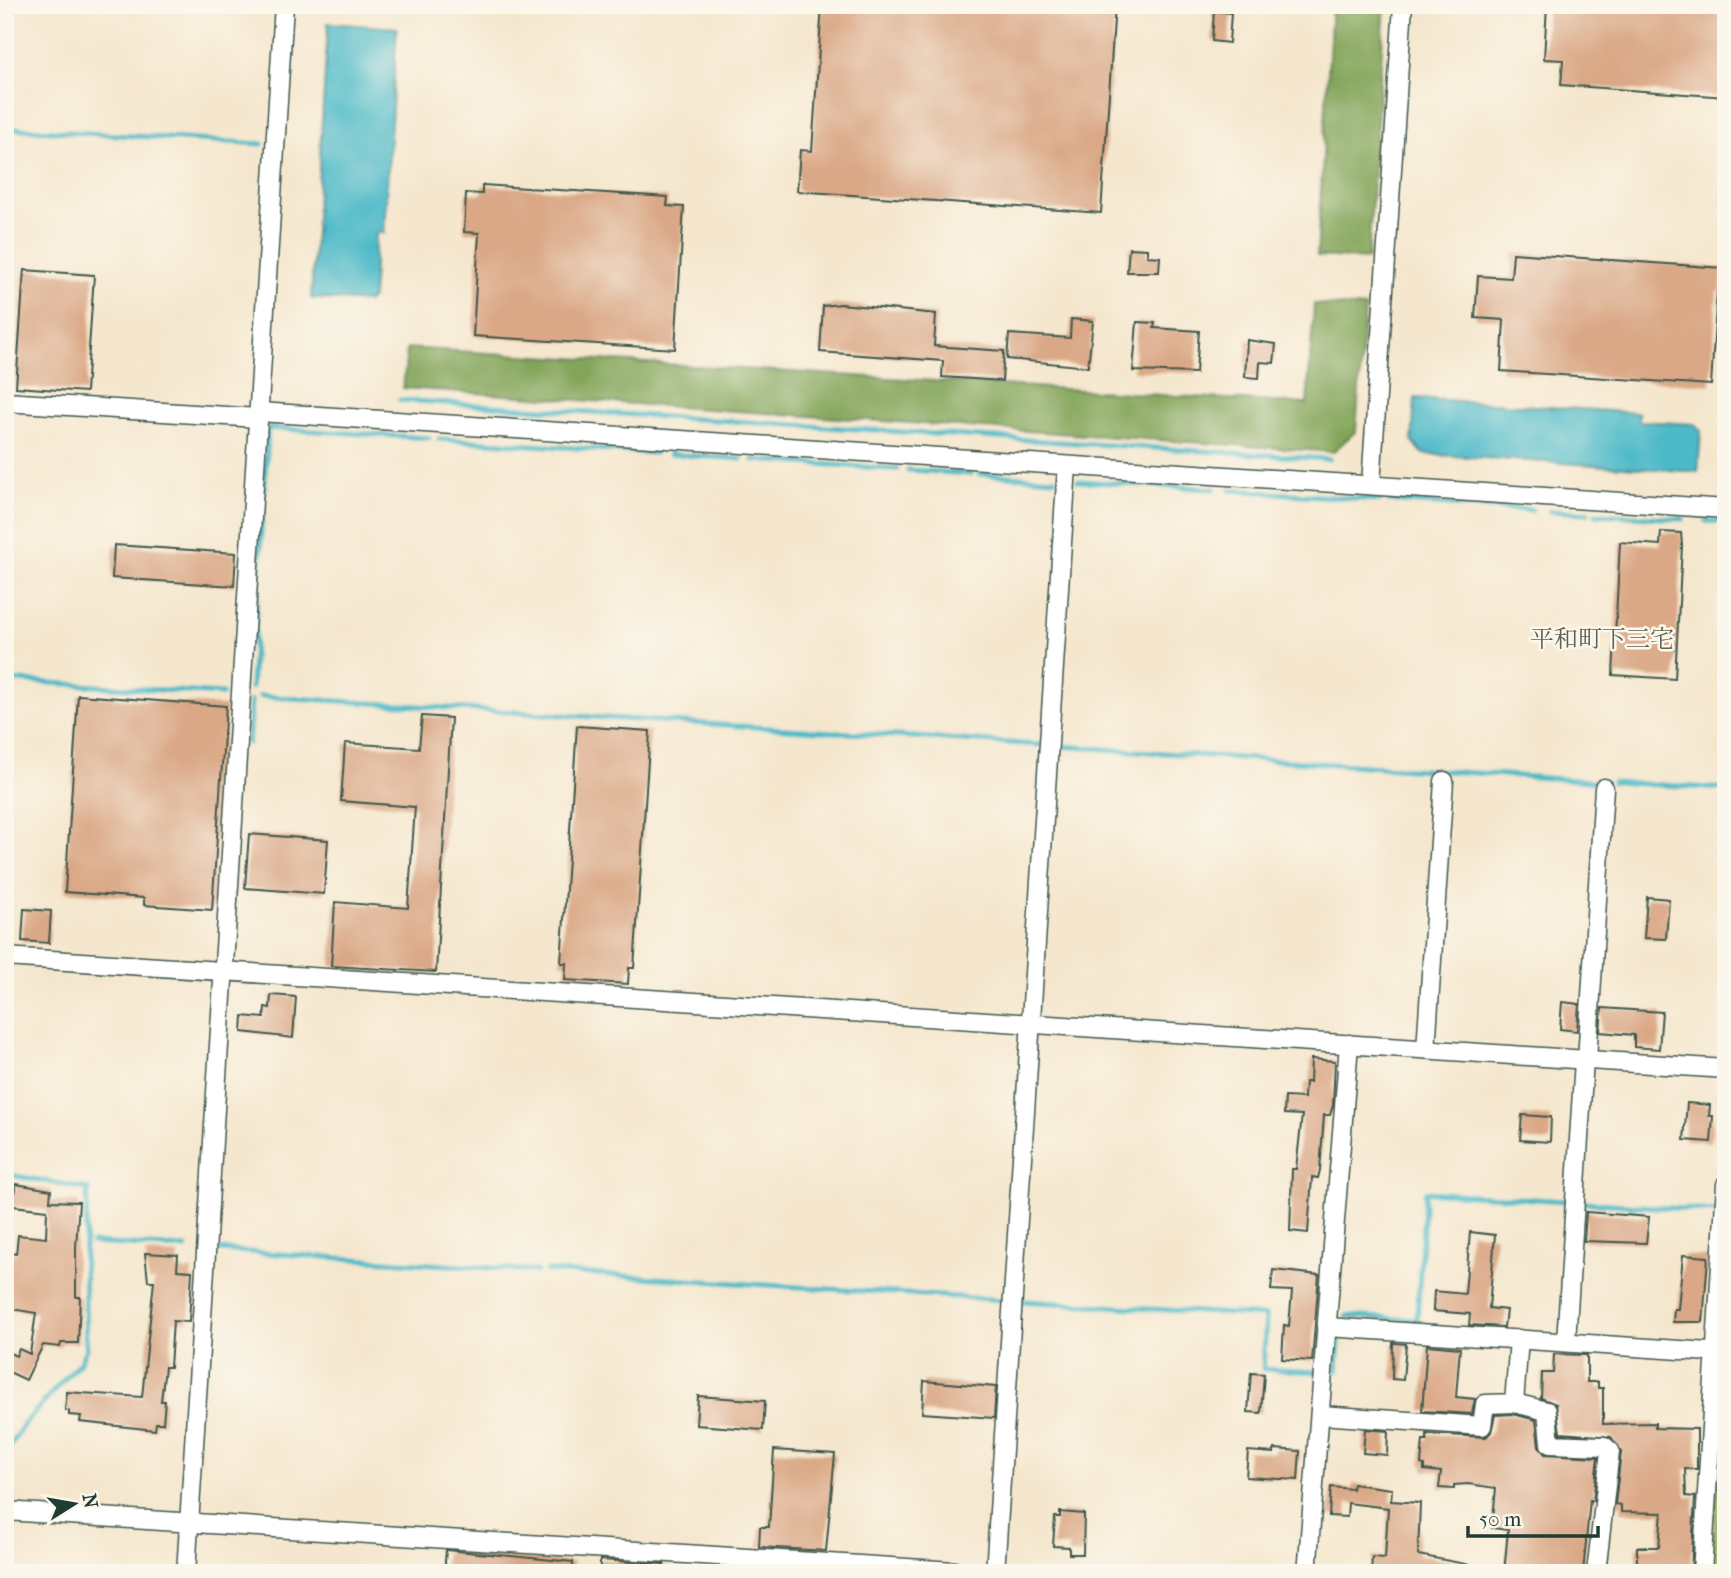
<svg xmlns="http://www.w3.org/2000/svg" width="1731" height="1578" font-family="'IM FELL French Canon','Noto Serif JP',serif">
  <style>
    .green { fill: #a4be65; stroke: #627e4c; stroke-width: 2 }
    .forest { fill: #83a55a; stroke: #517147; stroke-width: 2 }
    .water { fill: #4cb9c7; stroke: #367b7e; stroke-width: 2 }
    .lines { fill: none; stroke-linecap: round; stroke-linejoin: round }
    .stream { stroke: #4cb9c7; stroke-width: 5 }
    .building { fill: #daa886 }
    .minor-casing { stroke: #3f564b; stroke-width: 21 }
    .minor { stroke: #fff; stroke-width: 18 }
    .labels { text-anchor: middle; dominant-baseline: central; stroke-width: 5; stroke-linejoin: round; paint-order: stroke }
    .quarter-label { font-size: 24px; fill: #606251; stroke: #fbf7ec }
  </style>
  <rect width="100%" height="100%" fill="#fbf7ec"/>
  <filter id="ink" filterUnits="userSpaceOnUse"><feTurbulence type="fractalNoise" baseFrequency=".0143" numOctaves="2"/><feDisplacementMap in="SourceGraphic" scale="14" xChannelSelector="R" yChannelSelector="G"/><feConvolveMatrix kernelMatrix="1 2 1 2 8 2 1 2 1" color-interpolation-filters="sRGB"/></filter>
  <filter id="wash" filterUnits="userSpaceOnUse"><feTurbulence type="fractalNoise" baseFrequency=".00686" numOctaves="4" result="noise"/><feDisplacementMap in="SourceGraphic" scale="28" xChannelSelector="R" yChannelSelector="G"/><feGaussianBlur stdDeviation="1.57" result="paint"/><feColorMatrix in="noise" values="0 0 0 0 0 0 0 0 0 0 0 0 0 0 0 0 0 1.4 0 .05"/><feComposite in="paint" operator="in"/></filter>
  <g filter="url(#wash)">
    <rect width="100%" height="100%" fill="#f5e7ce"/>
    <polygon class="green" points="1726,1466 1726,1573 1711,1573 1719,1467"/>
    <g class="forest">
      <polygon points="1332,5 1385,5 1368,259 1317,256"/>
      <polygon points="1314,304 1365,308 1356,431 1333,452 403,388 407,348 1307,404"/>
    </g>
    <g class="water">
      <polygon points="328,23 397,28 384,233 376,233 372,298 368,302 311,298"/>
      <polygon points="1415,398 1639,413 1639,421 1695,424 1701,431 1698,472 1423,454 1412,441"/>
    </g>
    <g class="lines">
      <g class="stream">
        <polyline points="5,128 262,144"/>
        <polyline points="400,400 1329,459"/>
        <polyline points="439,439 654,453"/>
        <polyline points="670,454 741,459"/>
        <polyline points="753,460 897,469"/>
        <polyline points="908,470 971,474"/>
        <polyline points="979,474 1055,479"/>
        <polyline points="1078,481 1214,489"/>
        <polyline points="1230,490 1380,500"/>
        <polyline points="1389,501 1532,510"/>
        <polyline points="1550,511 1588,513"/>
        <polyline points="1596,514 1683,519"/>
        <polyline points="1706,521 1726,522"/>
        <polyline points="5,680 222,694"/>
        <polyline points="251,688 268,428 429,438"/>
        <polyline points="260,696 1040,745"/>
        <polyline points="248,743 251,701"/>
        <polyline points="1059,746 1442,771"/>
        <polyline points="1446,771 1605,782"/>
        <polyline points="1613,782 1726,789"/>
        <polyline points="5,1174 88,1189 84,1260 86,1349 80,1362 24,1424 5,1454"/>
        <polyline points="1580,1202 1716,1211"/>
        <polyline points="92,1243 186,1248"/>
        <polyline points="219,1250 537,1271"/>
        <polyline points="546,1271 1005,1300"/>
        <polyline points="1023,1301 1266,1316 1263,1369 1317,1372"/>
        <polyline points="1347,1316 1417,1320 1425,1192 1566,1201"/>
        <polyline points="1337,1371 1339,1340"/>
      </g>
    </g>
    <g id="blocks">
      <g class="building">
        <polygon points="822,5 1115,5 1101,213 797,191 800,150 812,151"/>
        <polygon points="1547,5 1726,5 1726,97 1561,85 1563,60 1544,59"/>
        <polygon points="1214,11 1231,13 1229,43 1212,41"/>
        <polygon points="482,185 668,197 667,206 684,207 675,349 473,336 479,233 464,232 466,193 482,194"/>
        <polygon points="1129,248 1147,249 1147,256 1160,257 1159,272 1127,272"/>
        <polygon points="1513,253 1723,268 1721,292 1717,291 1711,385 1501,371 1504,320 1475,318 1478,276 1511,278"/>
        <polygon points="24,270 94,275 86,392 16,387"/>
        <polygon points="841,304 936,314 934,346 1004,351 1002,381 942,377 943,361 820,352 823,306"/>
        <polygon points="1071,319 1093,321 1088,367 1007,359 1009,334 1070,338"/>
        <polygon points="1137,322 1155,323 1154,328 1199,331 1196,373 1133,371"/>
        <polygon points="1247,340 1276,344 1274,363 1260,362 1259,378 1245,377"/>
        <polygon points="1661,532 1681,533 1682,546 1675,679 1613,675 1620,542 1660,545"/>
        <polygon points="114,545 236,553 234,586 112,578"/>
        <polygon points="78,695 226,706 212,910 144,905 144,898 65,892"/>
        <polygon points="422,716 451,718 436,972 331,966 335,902 408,908 415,807 341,801 345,743 419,748"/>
        <polygon points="577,726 650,731 634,968 629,968 628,984 565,980 566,963 561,963"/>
        <polygon points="249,834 328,840 324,894 245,888"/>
        <polygon points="1647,897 1669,899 1666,939 1644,938"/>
        <polygon points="24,909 51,911 49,943 22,941"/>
        <polygon points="271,995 296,997 293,1038 242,1032 243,1016 264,1018 265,1007 270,1008"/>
        <polygon points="1562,1002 1579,1004 1577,1031 1560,1029"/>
        <polygon points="1602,1008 1662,1012 1659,1049 1634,1047 1634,1035 1600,1032"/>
        <polygon points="1311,1059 1335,1061 1333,1105 1330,1115 1324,1115 1320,1170 1318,1178 1312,1177 1308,1233 1290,1231 1292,1169 1296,1169 1302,1115 1284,1114 1285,1097 1304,1098 1305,1082 1310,1082"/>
        <polygon points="1687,1103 1710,1105 1709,1116 1713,1116 1711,1142 1684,1140"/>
        <polygon points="1522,1115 1551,1117 1550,1142 1520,1140"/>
        <polygon points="16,1184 51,1190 50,1201 79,1202 76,1247 76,1297 80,1297 78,1343 61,1343 60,1347 43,1345 26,1380 5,1370 5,1351 16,1356 19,1349 30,1354 36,1313 5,1308 5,1253 16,1254 18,1235 46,1238 47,1210 5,1205 5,1190 15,1192"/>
        <polygon points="1586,1212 1649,1217 1646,1243 1584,1241"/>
        <polygon points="1470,1232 1495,1235 1489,1308 1506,1310 1504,1327 1469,1325 1470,1314 1433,1311 1434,1291 1465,1294"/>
        <polygon points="145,1253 178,1255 177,1270 192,1271 189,1322 173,1321 170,1367 165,1367 161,1401 165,1401 163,1423 156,1423 155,1430 80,1422 81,1416 69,1415 69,1411 65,1410 67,1392 142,1397 154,1281 148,1281"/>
        <polygon points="1683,1255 1708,1257 1703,1322 1673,1322 1674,1309 1678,1309"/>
        <polygon points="1273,1270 1319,1275 1312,1361 1282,1359 1284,1325 1289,1326 1292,1291 1271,1290"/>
        <polygon points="1393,1343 1406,1344 1403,1380 1392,1379"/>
        <polygon points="1427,1345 1460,1348 1456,1397 1475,1399 1472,1414 1422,1411"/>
        <polygon points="1554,1354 1587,1355 1587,1382 1598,1382 1598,1388 1603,1388 1603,1424 1655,1423 1655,1428 1697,1429 1697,1469 1685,1469 1686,1496 1695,1497 1691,1573 1637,1573 1637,1547 1659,1547 1662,1513 1621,1512 1621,1505 1615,1504 1621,1452 1611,1437 1560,1433 1556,1404 1541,1398 1542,1373 1553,1373"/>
        <polygon points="1251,1373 1264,1374 1261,1413 1248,1412"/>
        <polygon points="924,1381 996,1387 994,1418 922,1413"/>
        <polygon points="698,1396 765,1401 763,1430 696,1425"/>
        <polygon points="1513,1414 1536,1420 1539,1446 1545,1454 1598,1457 1593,1501 1590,1500 1583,1573 1504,1573 1508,1530 1492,1528 1496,1488 1468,1484 1454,1485 1454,1489 1439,1488 1441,1472 1424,1470 1424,1465 1421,1464 1423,1440 1427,1440 1427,1434 1486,1437 1491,1432 1495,1415"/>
        <polygon points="1365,1429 1388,1431 1387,1455 1363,1453"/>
        <polygon points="1274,1449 1300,1451 1298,1480 1246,1477 1248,1451 1274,1453"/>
        <polygon points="774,1450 835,1454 826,1551 759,1547 760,1527 769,1527"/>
        <polygon points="1353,1484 1392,1489 1391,1501 1420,1503 1418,1555 1476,1566 1476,1573 1371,1573 1372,1557 1385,1558 1388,1508 1348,1503 1347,1517 1329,1516 1331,1487 1352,1489"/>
        <polygon points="1060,1512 1084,1514 1083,1554 1069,1554 1069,1547 1053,1546 1055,1517 1060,1517"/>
        <polygon points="446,1550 573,1562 573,1573 444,1573"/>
        <polygon points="600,1560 664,1564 664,1573 600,1573"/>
      </g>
    </g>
  </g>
  <g filter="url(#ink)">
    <use href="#blocks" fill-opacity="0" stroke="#3f564b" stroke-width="2"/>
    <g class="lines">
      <g class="minor-casing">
        <g id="minor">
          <polyline points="5,402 258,418"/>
          <polyline points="259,412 1726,509"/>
          <polyline points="1371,485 1403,5"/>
          <polyline points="5,957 1726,1069"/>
          <polyline points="1426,1049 1444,781"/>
          <polyline points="1587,1060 1604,788"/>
          <polyline points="1327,1327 1726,1353"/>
          <polyline points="1566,1342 1584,1060"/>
          <polyline points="1514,1403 1547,1411 1550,1444 1604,1446 1610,1451 1596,1573"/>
          <polyline points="1320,1415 1482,1426 1485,1404 1514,1403 1519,1339"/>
          <polyline points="5,1511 986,1573"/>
          <polyline points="186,1573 284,5"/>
          <polyline points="995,1573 1067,466"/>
          <polyline points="1307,1573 1349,1044"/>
          <polyline points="1702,1573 1726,1184"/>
        </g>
      </g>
      <use href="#minor" class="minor"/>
    </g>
  </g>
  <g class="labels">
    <g class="quarter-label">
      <text x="1602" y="639">平和町下三宅</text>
    </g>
  </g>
  <rect width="1731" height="1578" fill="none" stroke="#fbf7ec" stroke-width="28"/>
  <g transform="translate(74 1504) rotate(79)" stroke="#fbf7ec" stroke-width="5" paint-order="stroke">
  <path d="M0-5L12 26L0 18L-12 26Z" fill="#1f3d34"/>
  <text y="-10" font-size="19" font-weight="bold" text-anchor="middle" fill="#1f3d34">N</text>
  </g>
  <path d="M1468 1526v10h130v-10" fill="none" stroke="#1f3d34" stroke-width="3.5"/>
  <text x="1479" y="1526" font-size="21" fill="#1f3d34" stroke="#fbf7ec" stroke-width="5" paint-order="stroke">50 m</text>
</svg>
